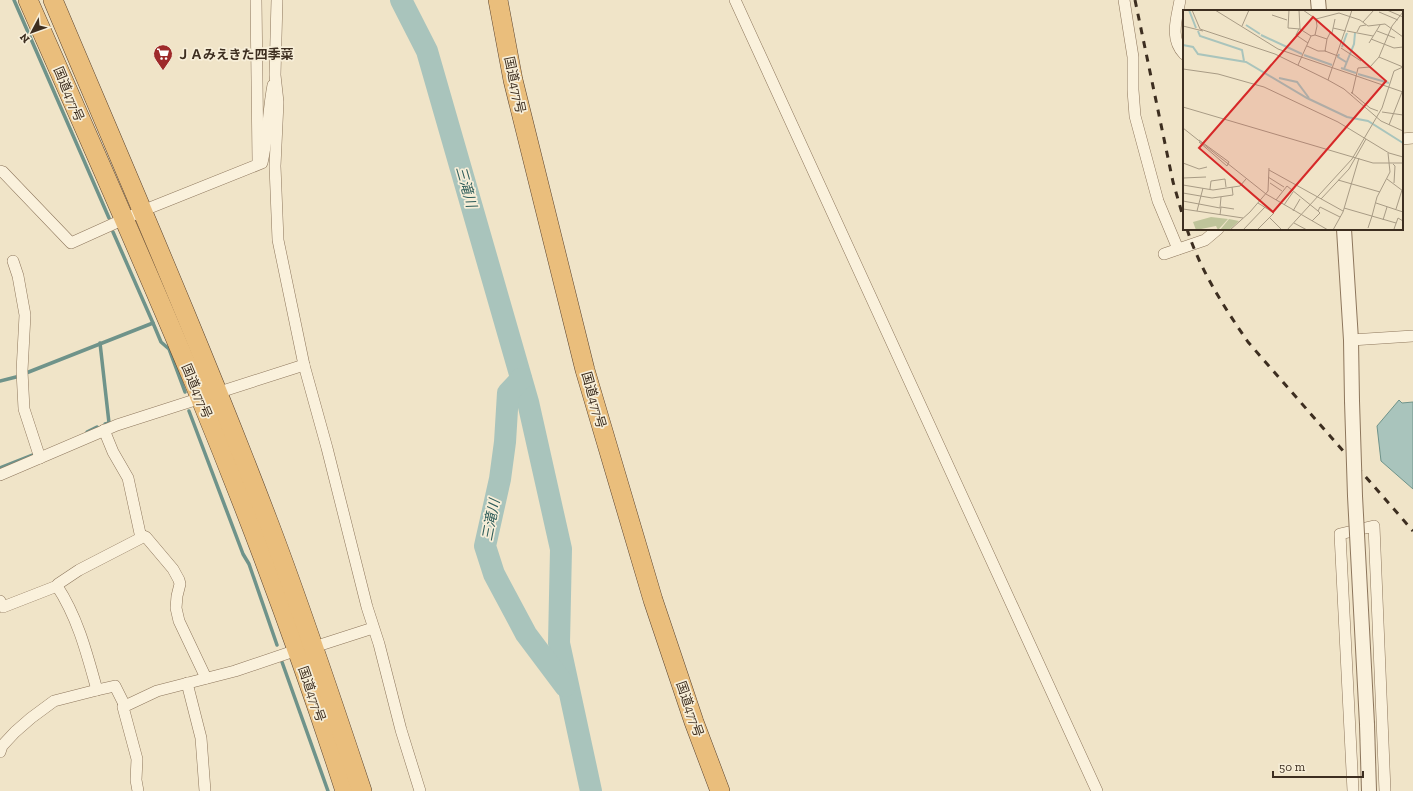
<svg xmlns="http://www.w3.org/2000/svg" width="1413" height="791" font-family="'Zilla Slab','Noto Sans JP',serif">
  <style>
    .water { fill: #a9c4bc; stroke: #6f938a }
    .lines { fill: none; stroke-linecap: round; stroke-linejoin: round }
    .stream { stroke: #6f938a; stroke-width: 3.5 }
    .river { stroke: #a9c4bc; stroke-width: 22 }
    .minor-casing { stroke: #8d765c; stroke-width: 12 }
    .tertiary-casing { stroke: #8d765c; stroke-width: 16 }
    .trunk-casing { stroke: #5b4430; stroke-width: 20 }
    .minor { stroke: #faf1dc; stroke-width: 11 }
    .tertiary { stroke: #faf1dc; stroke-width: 14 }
    .trunk { stroke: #eabe7c; stroke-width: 19 }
    .rail { stroke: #3d2e20; stroke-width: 3; stroke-dasharray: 7 7; stroke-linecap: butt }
    .tertiary-bridge-casing { stroke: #8d765c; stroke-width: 16; stroke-linecap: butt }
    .tertiary-bridge { stroke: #faf1dc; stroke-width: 14 }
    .labels { text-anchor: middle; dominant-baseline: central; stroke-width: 3.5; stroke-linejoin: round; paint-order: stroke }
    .poi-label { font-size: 13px; font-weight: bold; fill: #3d2e20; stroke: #f7eed8; text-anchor: start }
    .street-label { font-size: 13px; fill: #3d2e20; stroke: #f7eed8 }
    .water-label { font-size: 14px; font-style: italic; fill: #2f5d5a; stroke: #f7eed8 }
    .inset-river { fill: none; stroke: #a9c4bc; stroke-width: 2 }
    .inset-road { fill: none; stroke: #a89b85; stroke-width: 1 }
    .view { fill: #d62828; fill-opacity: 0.15; stroke: #d62828; stroke-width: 2 }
    .inset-edge { fill: none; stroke: #3d2e20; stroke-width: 2 }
  </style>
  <rect width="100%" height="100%" fill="#f0e4c8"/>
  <polygon class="water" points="1399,400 1402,403 1413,402 1413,489 1381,461 1377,426"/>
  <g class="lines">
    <g class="stream">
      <polyline points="14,0 109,218"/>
      <polyline points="113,232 153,323 161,342 169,349 185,392"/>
      <polyline points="100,343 109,423 105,424"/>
      <polyline points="0,381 16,377 153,323"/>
      <polyline points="189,411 243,554 249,564 277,645"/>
      <polyline points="87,432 97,427"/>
      <polyline points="0,468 33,455"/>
      <polyline points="282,662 328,791"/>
    </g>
    <g class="river">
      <polyline points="401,0 427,51 528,402 561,549 559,643 591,791"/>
      <polyline points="521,379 508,393 505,442 500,479 485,546 494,574 526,634 565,686"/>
    </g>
    <g class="minor-casing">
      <g id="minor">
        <polyline points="256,0 258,161"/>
        <polyline points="277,0 275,75 278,102 275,166 278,240 304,365 327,448 367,607 379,644 401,730 420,791"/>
        <polyline points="735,0 1097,791"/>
        <polyline points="1124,0 1133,57 1133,90 1135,116 1158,201 1178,249"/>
        <path d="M1180,0C1177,18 1169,38 1184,54"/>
        <polyline points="1402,139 1413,138"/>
        <path d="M0,171L3,172L71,243L142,211L262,163C268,138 268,111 273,85"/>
        <polyline points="1164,254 1205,240 1218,229"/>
        <polyline points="13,261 18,276 25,315 22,371 24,409 40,458"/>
        <polyline points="1351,340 1413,336"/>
        <path d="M104,430L113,452L128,478L141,538L79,570L58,584L57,586C78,618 87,654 97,690L115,686L125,706"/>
        <polyline points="0,475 117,425 304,365"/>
        <polyline points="141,535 146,537 173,569 179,580 180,584 177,596 176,608 179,621 206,678"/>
        <polyline points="0,601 3,607 57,586"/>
        <polyline points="187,683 201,738 205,791"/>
        <polyline points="0,752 2,746 15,732 31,718 54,701 97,690"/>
        <polyline points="138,791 136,780 137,759 123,707 157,691 235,671 300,649 314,647 373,628"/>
        <polyline points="1353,791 1340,534 1374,526 1385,791"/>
      </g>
    </g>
    <g class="tertiary-casing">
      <g id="tertiary">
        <polyline points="1318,0 1319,11"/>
        <polyline points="1344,229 1351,340 1352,401"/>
        <polyline points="1367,724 1369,791"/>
      </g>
    </g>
    <g class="trunk-casing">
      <g id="trunk">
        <path d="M28,0C86,132 145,264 200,397C253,526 302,658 345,791"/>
        <path d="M53,0C126,173 201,345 268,521C302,610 332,701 362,791"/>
        <polyline points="498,0 513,80 585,370 653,600 694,722 720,791"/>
      </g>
    </g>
    <use href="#minor" class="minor"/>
    <use href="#tertiary" class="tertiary"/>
    <use href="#trunk" class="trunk"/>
    <g class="rail">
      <polyline points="1135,0 1173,182 1184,220"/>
      <path d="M1187,229C1200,270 1224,307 1248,342L1413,531"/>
    </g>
    <g class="tertiary-bridge-casing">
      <polyline id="tertiary-bridge" points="1352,401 1355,496 1367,724"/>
    </g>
    <use href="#tertiary-bridge" class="tertiary-bridge"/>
  </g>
  <defs>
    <g id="supermarket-pin" transform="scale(1)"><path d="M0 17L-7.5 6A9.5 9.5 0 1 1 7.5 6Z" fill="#9e2a2b" stroke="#f7eed8"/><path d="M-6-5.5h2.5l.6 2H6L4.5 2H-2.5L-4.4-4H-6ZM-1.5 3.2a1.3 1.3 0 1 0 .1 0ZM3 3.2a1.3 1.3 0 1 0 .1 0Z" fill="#fff"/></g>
  </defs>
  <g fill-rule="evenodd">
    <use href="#supermarket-pin" x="163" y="54"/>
  </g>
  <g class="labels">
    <g class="poi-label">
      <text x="177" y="54">ＪＡみえきた四季菜</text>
    </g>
    <g class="street-label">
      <text transform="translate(515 85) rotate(78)">国道477号</text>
      <text transform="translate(69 94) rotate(67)">国道477号</text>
      <text transform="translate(197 391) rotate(67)">国道477号</text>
      <text transform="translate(594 400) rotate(74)">国道477号</text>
      <text transform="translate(312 694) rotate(71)">国道477号</text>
      <text transform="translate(690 709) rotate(71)">国道477号</text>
    </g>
    <g class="water-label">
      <text transform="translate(466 187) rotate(74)">三滝川</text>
      <text transform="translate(491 520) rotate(-79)">三滝川</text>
    </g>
  </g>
  <g transform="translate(1183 10)">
    <rect width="220" height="220" fill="#f0e4c8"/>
    <path d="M28,207L45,209L35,220L33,216L13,220L10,212ZM46,209L56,211L46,220H37Z" fill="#bfc49a"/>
    <path class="inset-river" d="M6,0L13,18M63,15L77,24M15,21L17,26L59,40L61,51M78,25L119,44M0,35L10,37L15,44L63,52L124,88L164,107L185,111L220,133M159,37L164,23M156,44L155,47L163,52M121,45L149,55M158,58L173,63M161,59L171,34L172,23M175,64L206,73M96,68L114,72L126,88"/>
    <path class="inset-road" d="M9,0L17,19L92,44L145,70L161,79L198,111L220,121M32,0L95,39L220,82M106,0L105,18L117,19M116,0L117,19L128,26L132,25L144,29L142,41L155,46M120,0L133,9L156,3L177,10L185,16L202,14L220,27M204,0L220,7M196,2L215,10M89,5L104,10M180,12L191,0M0,16L20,21M59,16L66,0M150,18L163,21M116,19L113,25L125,33M164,21L190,26M194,21L212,28M174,22L177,16L183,15M132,25L134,16L133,9M144,29L147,23H149L152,9M188,29L211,38L220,37M186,33L197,15M124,36L135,41H143M158,38L178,51M196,47L220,57M115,55L128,26M0,59L35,64L81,77L155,112L206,143L220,147M145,70L169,0M168,82L187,98L195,101M169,84L175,58L187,57L196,47L209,16L220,2M0,97L190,153H220M199,102L220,105M206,115L219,82M0,118L83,184L145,220M16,130L46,152L44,156M16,132L44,156M0,153L16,159L24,157M210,154L212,156L211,173M86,160L160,201M85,167L101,177M0,168L23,167M204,169L220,181M155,170L197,182M87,173L99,181M0,175L30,180L57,176L63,169M27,179L28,171L42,169L43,177M0,183L29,188L50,185L49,177M138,189L166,159L183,129M93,190L104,176L135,201L137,197L157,207M0,191L16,194M193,193L220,202M16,194L37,198L38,187M101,195L110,182M161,198L213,213M0,199L60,208M213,199L219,180M14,201L20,178M110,201L117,189M37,205L38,197L51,199M189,206L194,187L207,162L205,143M86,207L99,220M200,210L204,197M129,211L137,203L135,201M111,213L124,220M185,218L189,206M47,220L67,202L85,181L86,158M60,220L82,197M74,220L91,203L75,193M104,220L169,149L199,98L211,61L220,57M150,220L160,202L176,148M213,220L211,219L215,208L220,211"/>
    <path class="view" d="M130,7L203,71L90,202L16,138Z"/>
    <rect width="220" height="220" class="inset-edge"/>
  </g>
  <g transform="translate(32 32) rotate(229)" stroke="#f7eed8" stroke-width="3" paint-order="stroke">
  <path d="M0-3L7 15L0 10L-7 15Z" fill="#3d2e20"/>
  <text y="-6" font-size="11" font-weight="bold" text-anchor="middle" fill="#3d2e20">N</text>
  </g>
  <path d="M1273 771v6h90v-6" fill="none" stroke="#3d2e20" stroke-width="2"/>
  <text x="1279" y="771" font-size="12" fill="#3d2e20" stroke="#f7eed8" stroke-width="3" paint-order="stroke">50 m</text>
</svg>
